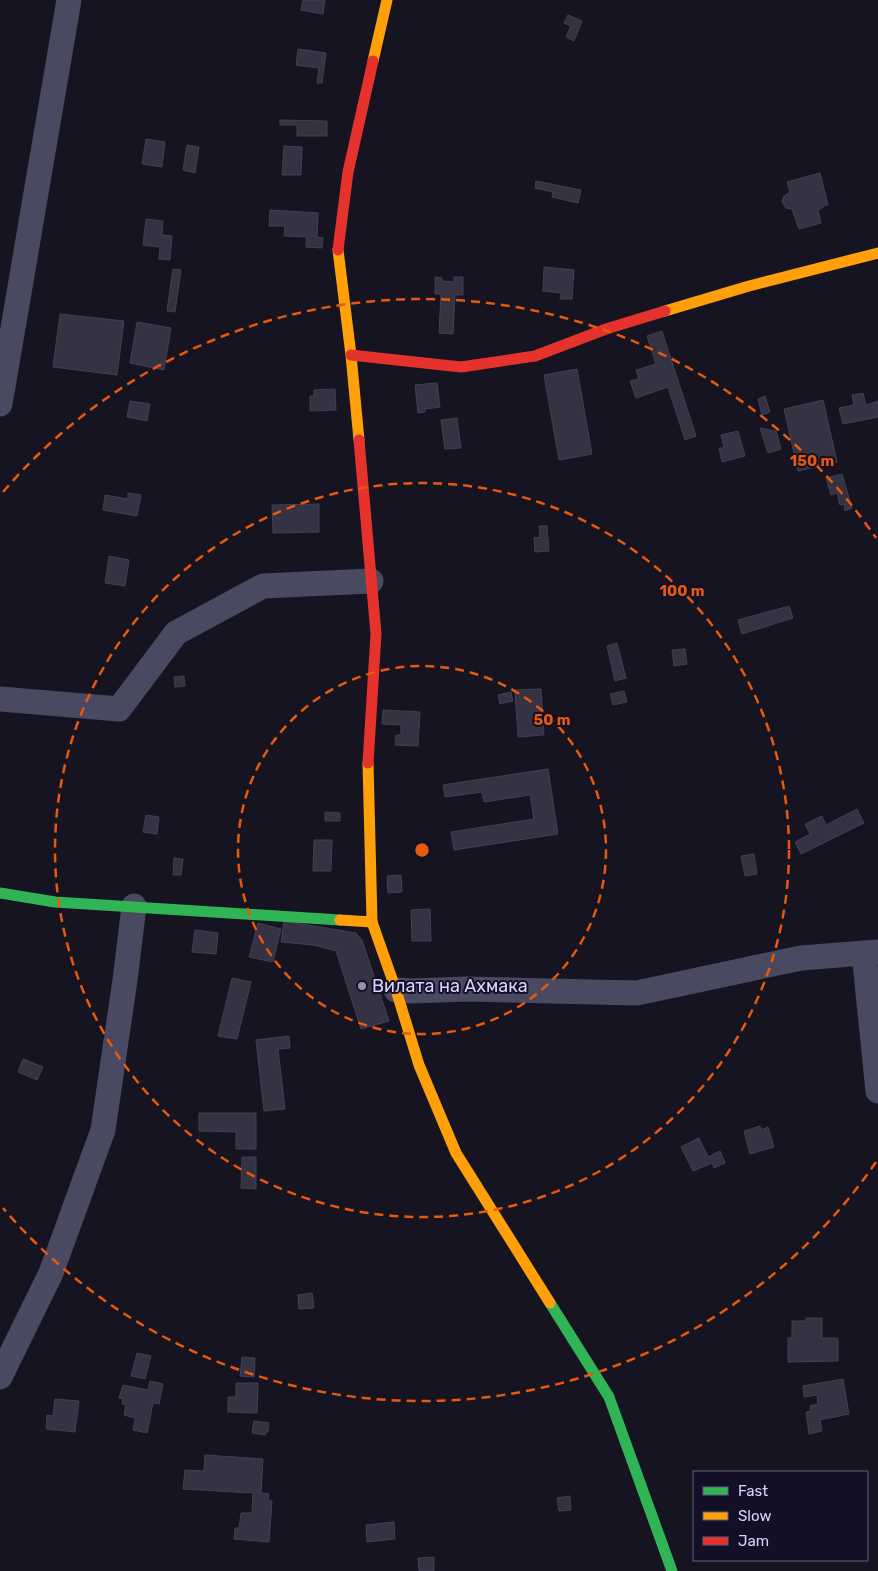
<svg xmlns="http://www.w3.org/2000/svg" width="878" height="1571" font-family="Rubik,sans-serif">
  <style>
    .building { fill: #343243; stroke: #433f54 }
    .lines { fill: none; stroke-linecap: round; stroke-linejoin: round }
    .street { stroke: #4a4962; stroke-width: 25 }
    .fast { stroke: #30b455; stroke-width: 11 }
    .slow { stroke: #ff9f0a; stroke-width: 11 }
    .jam { stroke: #e5322d; stroke-width: 11 }
    .ring { fill: none; stroke: #e8590c; stroke-width: 2.5; stroke-dasharray: 9 6 }
    .poi-dot { fill: #9591b1; stroke: #130f26; stroke-width: 2 }
    .labels { text-anchor: middle; dominant-baseline: central; stroke-width: 4; stroke-linejoin: round; paint-order: stroke }
    .poi-label { font-size: 18px; fill: #d9d4ff; stroke: #130f26; text-anchor: start }
    .centre { fill: #e8590c; stroke: #130f26; stroke-width: 2.5 }
    .ring-label { font-size: 15px; text-anchor: middle; font-weight: bold; fill: #e8590c; stroke: #130f26; stroke-width: 4; stroke-linejoin: round; paint-order: stroke }
  </style>
  <rect width="100%" height="100%" fill="#161421"/>
  <g class="building">
    <polygon points="303,0 325,0 323,14 301,10"/>
    <polygon points="568,15 582,21 574,41 566,37 571,26 564,23"/>
    <polygon points="298,49 326,53 322,83 317,83 319,68 296,65"/>
    <polygon points="280,120 327,121 327,136 297,136 297,125 280,125"/>
    <polygon points="146,139 165,142 162,167 142,164"/>
    <polygon points="187,145 199,147 195,173 183,170"/>
    <polygon points="284,146 302,147 301,175 282,175"/>
    <polygon points="820,173 828,205 824,206 818,211 821,223 799,229 792,209 786,208 782,202 784,196 790,192 787,182"/>
    <polygon points="536,181 581,190 578,203 552,197 553,192 535,188"/>
    <polygon points="270,210 318,213 317,237 323,238 322,248 306,247 307,237 284,236 285,226 269,226"/>
    <polygon points="146,219 163,221 162,235 172,236 170,260 159,259 160,247 143,245"/>
    <polygon points="544,267 574,270 572,299 560,299 561,293 543,291"/>
    <polygon points="173,269 181,270 175,312 167,311"/>
    <polygon points="435,277 442,278 442,281 454,282 454,277 463,277 463,295 455,295 453,334 439,333 441,294 435,294"/>
    <polygon points="60,314 124,321 117,375 53,367"/>
    <polygon points="137,322 171,328 164,370 130,363"/>
    <polygon points="662,331 696,436 685,440 668,387 636,398 630,381 639,379 636,370 656,364 647,336"/>
    <polygon points="577,369 592,454 559,460 544,375"/>
    <polygon points="437,383 440,407 425,409 425,412 418,413 415,385"/>
    <polygon points="335,389 336,410 310,411 310,396 314,396 314,390"/>
    <polygon points="863,393 866,405 878,401 878,417 843,424 839,408 854,405 852,395"/>
    <polygon points="765,396 770,412 762,415 758,399"/>
    <polygon points="823,400 837,462 798,471 784,409"/>
    <polygon points="130,401 150,404 147,421 127,417"/>
    <polygon points="457,418 461,448 445,449 441,420"/>
    <polygon points="760,428 776,431 781,449 768,453"/>
    <polygon points="738,431 745,456 722,462 719,448 724,448 721,435"/>
    <polygon points="842,474 852,508 845,511 844,504 840,505 837,493 831,495 826,478"/>
    <polygon points="128,493 141,495 137,516 103,510 105,495 128,499"/>
    <polygon points="319,504 319,532 273,533 272,505"/>
    <polygon points="539,526 547,526 549,551 535,552 534,538 540,537"/>
    <polygon points="109,556 129,560 125,586 105,583"/>
    <polygon points="789,606 793,618 742,634 738,620"/>
    <polygon points="617,643 626,678 615,681 607,646"/>
    <polygon points="685,649 687,664 674,666 672,650"/>
    <polygon points="184,676 185,686 175,687 174,677"/>
    <polygon points="541,689 544,735 518,737 515,690"/>
    <polygon points="624,691 627,702 613,705 610,694"/>
    <polygon points="511,692 513,701 500,704 498,695"/>
    <polygon points="383,710 420,712 418,746 395,745 396,735 401,735 401,725 382,724"/>
    <polygon points="548,769 558,834 454,850 451,832 534,819 530,795 484,802 482,792 445,797 443,785"/>
    <polygon points="857,809 864,823 801,854 795,842 810,834 805,824 822,816 826,825"/>
    <polygon points="325,812 340,813 340,821 325,821"/>
    <polygon points="146,815 159,817 157,834 143,832"/>
    <polygon points="314,840 332,840 331,871 313,871"/>
    <polygon points="754,854 757,874 745,876 741,856"/>
    <polygon points="174,858 183,859 181,875 173,875"/>
    <polygon points="401,875 402,892 388,893 387,876"/>
    <polygon points="430,909 431,941 412,941 411,910"/>
    <polygon points="284,921 356,933 362,940 389,1021 361,1029 336,951 314,945 281,942"/>
    <polygon points="258,923 281,929 273,962 249,957"/>
    <polygon points="195,930 218,933 216,954 192,952"/>
    <polygon points="232,978 251,982 237,1039 218,1036"/>
    <polygon points="289,1036 290,1048 278,1049 285,1109 264,1111 256,1040"/>
    <polygon points="23,1059 43,1067 37,1080 18,1072"/>
    <polygon points="199,1113 256,1113 256,1149 236,1149 236,1132 199,1131"/>
    <polygon points="760,1126 761,1130 768,1127 774,1147 750,1154 744,1131"/>
    <polygon points="699,1138 708,1157 720,1151 725,1163 714,1168 712,1163 693,1171 681,1147"/>
    <polygon points="242,1157 256,1157 256,1189 241,1188"/>
    <polygon points="312,1293 314,1308 299,1309 298,1295"/>
    <polygon points="806,1318 822,1318 822,1338 838,1338 838,1361 788,1362 788,1338 792,1338 792,1321 806,1321"/>
    <polygon points="137,1353 151,1356 145,1379 131,1376"/>
    <polygon points="242,1357 255,1358 254,1377 240,1376"/>
    <polygon points="843,1379 849,1414 820,1420 822,1431 809,1434 806,1412 811,1411 810,1406 818,1404 817,1395 804,1397 803,1386"/>
    <polygon points="150,1381 163,1384 159,1404 153,1403 147,1433 133,1430 135,1418 124,1415 126,1405 122,1404 123,1399 119,1398 123,1385 148,1390"/>
    <polygon points="236,1383 258,1383 257,1413 228,1412 228,1397 236,1397"/>
    <polygon points="55,1399 79,1401 75,1432 46,1429 47,1415 53,1416"/>
    <polygon points="254,1421 269,1423 268,1432 266,1432 265,1435 252,1433"/>
    <polygon points="205,1455 263,1459 261,1493 269,1494 268,1500 272,1501 269,1542 234,1539 235,1528 239,1528 241,1513 252,1513 253,1493 183,1489 185,1470 204,1471"/>
    <polygon points="570,1496 571,1510 559,1511 557,1498"/>
    <polygon points="394,1522 395,1539 367,1542 366,1525"/>
    <polygon points="434,1557 434,1571 419,1571 418,1558"/>
  </g>
  <g class="lines">
    <g class="street">
      <polyline points="0,404 69,0"/>
      <polyline points="0,699 119,709 176,633 263,586 371,581"/>
      <polyline points="864,953 878,1091"/>
      <polyline points="396,990 411,991 467,989 637,993 801,958 878,952"/>
      <polyline points="0,1377 51,1273 103,1130 125,980 134,906"/>
    </g>
    <g class="fast">
      <polyline points="0,893 55,902 340,920"/>
      <polyline points="550,1303 609,1397 672,1571"/>
    </g>
    <g class="slow">
      <polyline points="373,61 387,0"/>
      <polyline points="338,250 351,355 359,440"/>
      <polyline points="665,311 749,286 878,253"/>
      <polyline points="340,920 372,922 368,763"/>
      <polyline points="372,922 396,990 419,1065 456,1153 550,1303"/>
    </g>
    <g class="jam">
      <polyline points="338,250 348,172 373,61"/>
      <polyline points="351,355 461,367 535,356 606,329 665,311"/>
      <polyline points="359,440 376,634 368,763"/>
    </g>
  </g>
  <g class="ring">
    <circle cx="422" cy="850" r="184"/>
    <circle cx="422" cy="850" r="367"/>
    <path d="M876 1162A551 551 0 0 1 3 1208M3 492A551 551 0 0 1 876 538"/>
  </g>
  <circle class="poi-dot" cx="362" cy="986" r="5"/>
  <g class="labels">
    <g class="poi-label">
      <text x="372" y="986">Вилата на Ахмака</text>
    </g>
  </g>
  <circle cx="422" cy="850" r="8" class="centre"/>
  <g class="ring-label">
    <text x="812" y="466">150 m</text>
    <text x="682" y="596">100 m</text>
    <text x="552" y="725">50 m</text>
  </g>
  <rect x="693" y="1471" width="175" height="90" fill="#130f26" stroke="#625e7d"/>
  <rect x="703" y="1487" width="25" height="8" fill="#30b455" stroke="#625e7d"/>
  <text x="738" y="1496" font-size="15" fill="#d9d4ff">Fast</text>
  <rect x="703" y="1512" width="25" height="8" fill="#ff9f0a" stroke="#625e7d"/>
  <text x="738" y="1521" font-size="15" fill="#d9d4ff">Slow</text>
  <rect x="703" y="1537" width="25" height="8" fill="#e5322d" stroke="#625e7d"/>
  <text x="738" y="1546" font-size="15" fill="#d9d4ff">Jam</text>
</svg>
